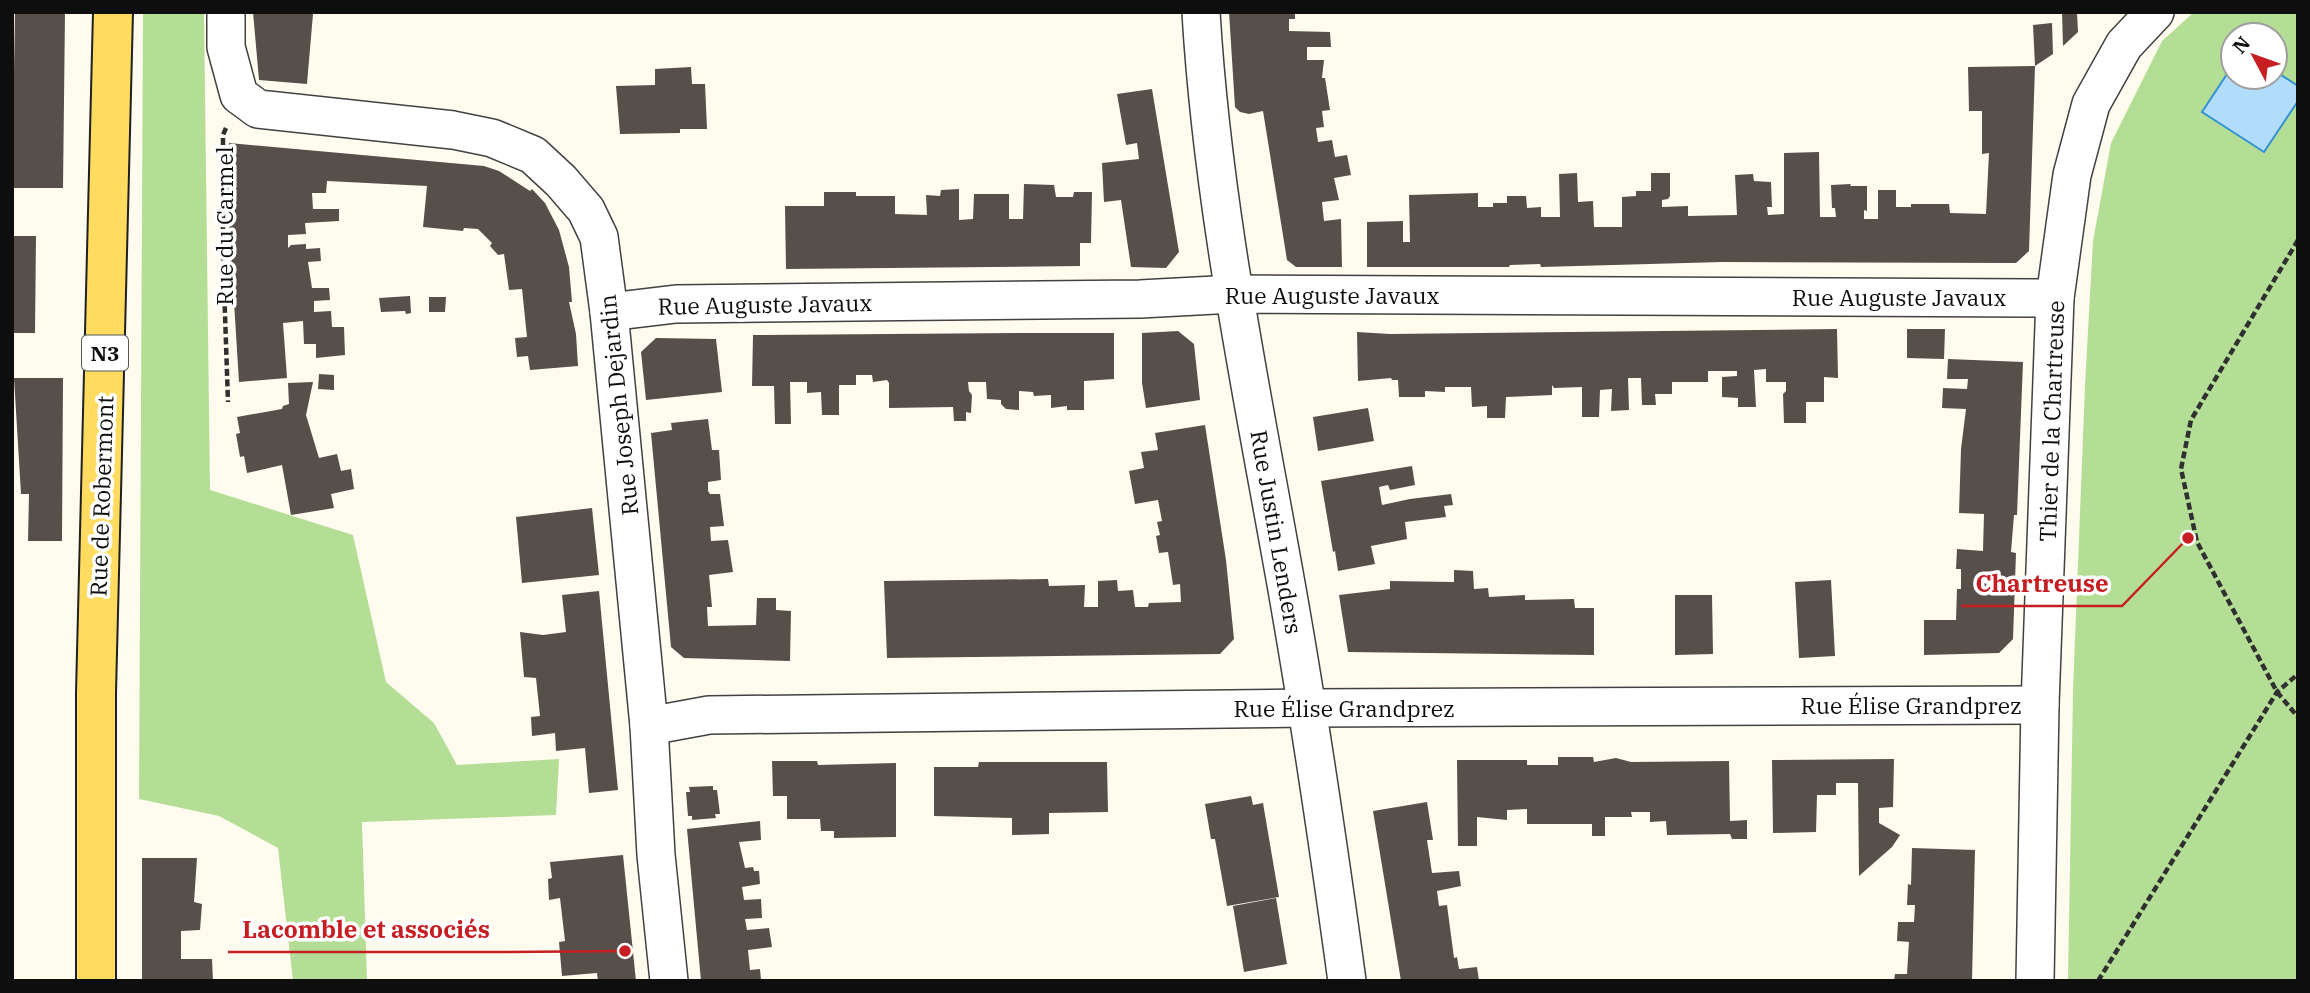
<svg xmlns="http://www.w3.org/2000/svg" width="2310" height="993" font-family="'IBM Plex Serif',serif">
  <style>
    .forest { fill: #b4de95; fill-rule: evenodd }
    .water { fill: #b1ddfa; stroke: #3391d5; stroke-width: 2 }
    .building { fill: #574f4a }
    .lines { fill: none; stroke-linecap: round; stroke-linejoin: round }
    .minor-casing { stroke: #414141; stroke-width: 40 }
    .major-casing { stroke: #1f1f1f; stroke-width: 42 }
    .path { stroke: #303030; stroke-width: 4.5; stroke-dasharray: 7 3.5; stroke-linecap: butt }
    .minor { stroke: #fff; stroke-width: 37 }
    .major { stroke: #ffdc5f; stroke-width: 38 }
    .labels { text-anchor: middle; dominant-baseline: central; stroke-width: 7; stroke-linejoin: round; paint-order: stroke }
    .shield { fill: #fff; stroke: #565656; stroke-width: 2 }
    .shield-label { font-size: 21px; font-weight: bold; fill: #0e0e0e }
    .street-label { font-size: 23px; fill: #0e0e0e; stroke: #fff }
    .leader { fill: none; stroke: #c61e22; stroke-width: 2.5 }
    .callout-dot { fill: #c61e22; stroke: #fff; stroke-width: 2.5 }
    .callout-label { font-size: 24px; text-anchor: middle; font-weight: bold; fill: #c61e22; stroke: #fff; stroke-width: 7; stroke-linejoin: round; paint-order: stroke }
  </style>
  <rect width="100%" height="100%" fill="#fffcef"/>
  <g class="forest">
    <polygon points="143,12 204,12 210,490 353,535 386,682 434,723 457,765 559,759 556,815 362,822 367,981 293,981 278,848 219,816 139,799"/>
    <path d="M2194,12H2298V981H2068L2073,691L2085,385L2093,241L2111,143L2162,41ZM2233,35H2275V77H2233Z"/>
  </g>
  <polygon class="water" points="2233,65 2233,77 2275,77 2275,71 2298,86 2298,101 2264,152 2202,112"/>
  <g class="building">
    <polygon points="15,12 65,12 63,188 12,188"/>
    <polygon points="253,12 313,14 307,84 259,80"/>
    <polygon points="1229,12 1295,12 1295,19 1289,19 1289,31 1330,32 1331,47 1307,47 1307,60 1324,60 1322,78 1325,78 1330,110 1322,111 1324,127 1316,128 1318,142 1332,140 1335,157 1347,155 1351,175 1334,178 1339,200 1322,202 1324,221 1341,219 1342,267 1296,267 1287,260 1263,111 1249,114 1240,112 1235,107"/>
    <polygon points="2062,12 2077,12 2078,32 2063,46"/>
    <polygon points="2052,23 2053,54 2035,66 2033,25"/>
    <polygon points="2035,66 2029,251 2016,263 1722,262 1541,267 1540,264 1510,265 1509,267 1367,267 1367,222 1403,221 1403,242 1410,242 1409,195 1478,193 1478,207 1493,207 1493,203 1507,203 1507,196 1526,196 1527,208 1541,207 1541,217 1560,217 1559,174 1577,173 1578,202 1593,201 1594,227 1622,227 1622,197 1636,196 1636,191 1651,191 1651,173 1670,173 1670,196 1668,199 1662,200 1662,207 1688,206 1688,216 1737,215 1735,175 1753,174 1754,181 1771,182 1772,207 1767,207 1768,215 1784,214 1784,153 1819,152 1820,217 1836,217 1835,208 1832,208 1831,185 1851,184 1850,186 1867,186 1867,211 1864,210 1864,219 1878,219 1878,190 1896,190 1896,207 1911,207 1911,204 1949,204 1950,213 1986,214 1989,153 1982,154 1982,111 1969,111 1968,67"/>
    <polygon points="691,67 692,84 705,84 707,129 680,129 680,133 620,134 616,86 655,85 655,69"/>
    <polygon points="1152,89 1179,252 1166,268 1131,267 1121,200 1104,202 1102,163 1139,159 1137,143 1126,145 1117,94"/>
    <polygon points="229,143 484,166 499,171 530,191 532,189 545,203 559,230 569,267 572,302 569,302 576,334 578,366 530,370 528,356 517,357 515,338 527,337 522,289 509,290 504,254 498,255 490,246 492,243 478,229 464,228 463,231 423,227 427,186 327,181 326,193 312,193 313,209 339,209 339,221 305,223 306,234 288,235 288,248 291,245 306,244 306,249 320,248 321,261 308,262 312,288 329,288 330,300 314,301 314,312 331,311 332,327 344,327 345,355 316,358 316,344 304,344 303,321 283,323 287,378 239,382 227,190"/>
    <polygon points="1024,184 1054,185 1056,197 1073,197 1074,192 1092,192 1091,243 1080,243 1080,266 786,269 785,206 824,206 824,192 856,192 856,196 895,196 895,214 927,215 926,195 940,196 941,190 959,189 959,220 973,219 974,194 1009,194 1009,219 1023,219"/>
    <polygon points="12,236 36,236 35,333 12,333"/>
    <polygon points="410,296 411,313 406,314 405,311 381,312 379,298"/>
    <polygon points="429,297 446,297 445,312 429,312"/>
    <polygon points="1837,329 1838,378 1824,377 1824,402 1806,402 1806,423 1784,423 1783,394 1786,391 1786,382 1766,382 1766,369 1754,370 1756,407 1738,407 1738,398 1722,397 1722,377 1737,376 1737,371 1708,371 1708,382 1672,382 1672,394 1655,394 1656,405 1642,405 1641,378 1628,378 1629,410 1611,411 1612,389 1600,390 1599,417 1582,417 1582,387 1554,388 1552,385 1552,395 1506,397 1505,418 1487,418 1487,406 1472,407 1471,387 1445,387 1445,392 1425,391 1425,397 1399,397 1398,380 1392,380 1391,378 1358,381 1357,332 1390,334"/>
    <polygon points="1907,329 1945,329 1944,359 1907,358"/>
    <polygon points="1178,331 1194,344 1200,400 1146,408 1142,383 1142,333"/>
    <polygon points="1017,333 1114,333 1114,379 1084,381 1084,410 1067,410 1067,406 1051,408 1051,395 1034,396 1033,392 1019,391 1019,410 1006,409 1001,404 1001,400 987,399 986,382 968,382 969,391 972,395 971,413 966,412 966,421 954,421 953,407 889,408 889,383 887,380 873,382 872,375 856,375 856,385 839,385 839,415 822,415 821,392 807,393 807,382 790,382 791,424 775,424 774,386 752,386 753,335"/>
    <polygon points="656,338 716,339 722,392 646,400 641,352"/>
    <polygon points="1948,359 2023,362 2017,515 2014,515 2011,552 2016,553 2013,639 1999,653 1924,655 1924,620 1956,620 1957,589 1961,589 1961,569 1956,569 1957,549 1983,551 1984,514 1959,513 1961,449 1966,409 1942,408 1943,388 1967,389 1968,379 1947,379"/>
    <polygon points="319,374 334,375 334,390 318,389"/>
    <polygon points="14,378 63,378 62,541 28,541 29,494 21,494"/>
    <polygon points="313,382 306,415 319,458 337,454 341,471 351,469 354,489 331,494 334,508 291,515 282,465 247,473 244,456 240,457 236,434 240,433 237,417 282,409 283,406 289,404 288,383"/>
    <polygon points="1368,408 1374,441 1318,451 1313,417"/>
    <polygon points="708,419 712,450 719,450 721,480 708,482 708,491 710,494 720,494 724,526 710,527 711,541 728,540 733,572 709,575 712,607 707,607 708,626 756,625 757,598 776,598 776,610 791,611 790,661 684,658 671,647 651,433 672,430 671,423"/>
    <polygon points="1205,425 1226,560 1234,639 1220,654 887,658 884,581 1048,579 1049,586 1085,585 1084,607 1098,607 1098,581 1117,580 1118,591 1133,590 1135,607 1148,607 1149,603 1181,602 1180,584 1173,585 1168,552 1159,553 1156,536 1160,535 1157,522 1162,521 1158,500 1135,504 1129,471 1144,468 1141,452 1158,450 1155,433"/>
    <polygon points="1412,466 1415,485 1390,490 1388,485 1379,487 1382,505 1410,499 1451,494 1453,505 1444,506 1446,517 1405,522 1407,539 1371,546 1375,564 1338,571 1335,551 1333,552 1321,481"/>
    <polygon points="592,508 599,575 522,583 516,517"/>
    <polygon points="1454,570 1473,571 1474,589 1488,588 1489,597 1525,595 1525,600 1574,599 1575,608 1594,608 1594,655 1348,652 1339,595 1390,589 1390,581 1454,582"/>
    <polygon points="1831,580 1835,656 1799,658 1795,582"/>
    <polygon points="599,591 618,790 589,793 585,748 556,751 555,733 532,736 531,717 540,716 536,678 524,677 520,632 543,635 566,632 562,595"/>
    <polygon points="1675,595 1712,595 1713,654 1675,655"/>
    <polygon points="1558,757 1593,757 1594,762 1616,758 1631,762 1729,761 1730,821 1747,820 1747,839 1732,839 1730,834 1667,835 1666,821 1650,822 1650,812 1631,812 1632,817 1605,817 1605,836 1592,836 1592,824 1527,824 1527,809 1507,810 1507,820 1477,817 1477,846 1458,846 1457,760 1527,760 1527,765 1558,765"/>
    <polygon points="1894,759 1893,807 1879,808 1879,823 1900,835 1892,847 1859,876 1858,783 1836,783 1836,795 1817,795 1816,832 1773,833 1772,760"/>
    <polygon points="772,761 817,761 818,765 896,763 896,837 834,838 834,831 821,831 820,819 787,819 787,796 773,796"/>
    <polygon points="979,762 1107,762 1108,812 1049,813 1049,834 1012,835 1012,818 934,816 934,767 978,767"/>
    <polygon points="713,786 713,790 717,790 720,814 715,814 716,818 692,820 692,816 688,816 686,792 690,792 689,787"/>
    <polygon points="1251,796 1253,805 1263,803 1279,897 1227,906 1215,839 1211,839 1205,804"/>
    <polygon points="1427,802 1433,840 1427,840 1432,873 1459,871 1461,886 1437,891 1439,906 1447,905 1454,958 1457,957 1459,969 1477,967 1479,981 1401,981 1373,811"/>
    <polygon points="760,821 761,840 739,842 745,868 753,867 754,871 759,871 760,884 742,887 744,900 761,899 762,918 745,919 747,930 769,928 772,947 748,950 750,970 760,969 761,980 701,981 687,829"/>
    <polygon points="1912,848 1975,850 1972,981 1894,981 1895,974 1907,974 1909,942 1897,941 1898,922 1914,922 1915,905 1907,905 1908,884 1911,885"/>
    <polygon points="623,855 636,981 598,981 597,973 562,976 559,942 565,941 560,898 549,900 548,879 552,878 550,862"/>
    <polygon points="142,858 197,858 194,902 202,904 200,930 181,931 181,959 212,959 213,981 142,981"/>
    <polygon points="1276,898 1287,964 1244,972 1233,906"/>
  </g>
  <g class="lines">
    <g class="minor-casing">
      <g id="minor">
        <polyline points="226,12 226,47 239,95 258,109 453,130 492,138 533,155 561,181 586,210 599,237 609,312 649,726 656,855 669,981"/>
        <path d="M1201,12C1212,199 1250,383 1283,567C1308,705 1328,842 1347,981"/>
        <polyline points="609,312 676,304 1140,299 1234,294 2055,298"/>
        <polyline points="649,726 709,715 1309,708 2040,705"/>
        <polyline points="2035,981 2040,705 2055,298 2072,175 2091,104 2124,45 2155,12"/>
      </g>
    </g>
    <g class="major-casing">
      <polyline id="major" points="96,981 96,693 113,12"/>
    </g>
    <g class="path">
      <polyline points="226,128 223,135 223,256 228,402"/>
      <polyline points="2298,240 2191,420 2181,469 2197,542 2277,692 2298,717"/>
      <polyline points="2098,981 2277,692 2298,674"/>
    </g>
    <use href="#minor" class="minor"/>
    <use href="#major" class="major"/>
  </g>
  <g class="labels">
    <rect class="shield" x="82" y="335.5" width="46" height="35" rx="5"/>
    <g class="shield-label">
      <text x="105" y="353">N3</text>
    </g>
    <g class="street-label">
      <text transform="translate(224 226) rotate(-90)">Rue du Carmel</text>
      <text x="1332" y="295">Rue Auguste Javaux</text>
      <text x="1899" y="297">Rue Auguste Javaux</text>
      <text transform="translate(765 304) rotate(-1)">Rue Auguste Javaux</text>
      <text transform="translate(618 405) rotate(-96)">Rue Joseph Dejardin</text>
      <text transform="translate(2051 421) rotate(-88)">Thier de la Chartreuse</text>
      <text transform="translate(101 496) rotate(-88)">Rue de Robermont</text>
      <text transform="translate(1277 532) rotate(80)">Rue Justin Lenders</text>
      <text x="1911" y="705">Rue Élise Grandprez</text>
      <text x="1344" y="708">Rue Élise Grandprez</text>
    </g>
  </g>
  <path class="leader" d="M2188 538L2122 606H1961M625 951L504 952H228"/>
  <g class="callout-dot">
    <circle cx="2188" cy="538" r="7"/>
    <circle cx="625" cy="951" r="7"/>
  </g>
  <g class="callout-label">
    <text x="2042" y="592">Chartreuse</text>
    <text x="366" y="938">Lacomble et associés</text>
  </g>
  <rect width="2310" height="993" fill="none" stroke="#0e0e0e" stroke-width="28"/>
  <g transform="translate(2254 56) rotate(311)"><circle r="33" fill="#ffffff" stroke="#9f9f9f" stroke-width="2"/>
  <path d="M0-5L12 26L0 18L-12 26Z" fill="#c61e22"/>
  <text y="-10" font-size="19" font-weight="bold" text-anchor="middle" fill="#0e0e0e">N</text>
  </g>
</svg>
